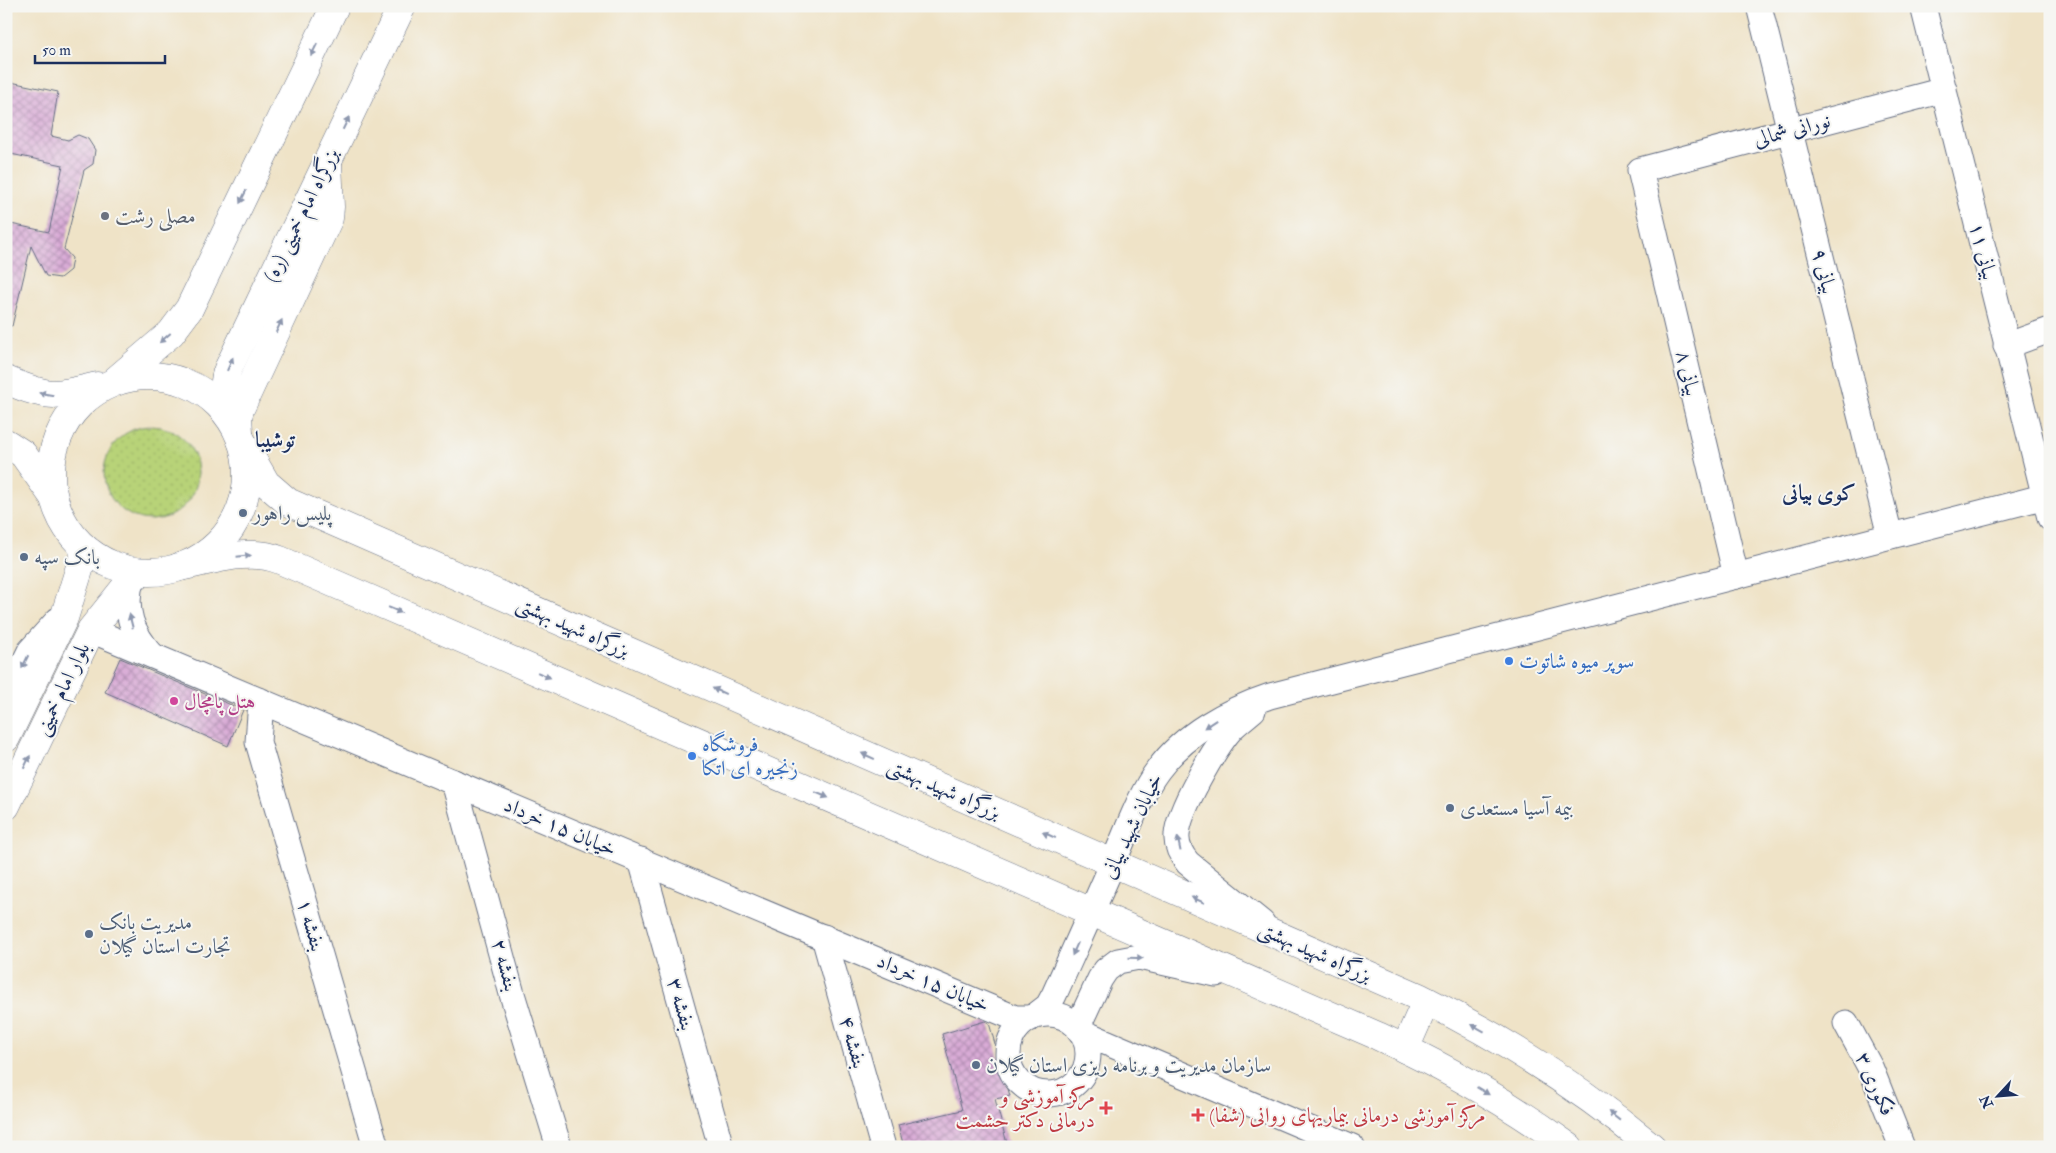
<svg xmlns="http://www.w3.org/2000/svg" width="2056" height="1153" font-family="'IM FELL Double Pica',Amiri,serif">
  <style>
    .grass { fill: url(#grass-dots); stroke: #6a816b }
    .building { fill: url(#building-cross-hatch) }
    .lines { fill: none; stroke-linecap: round; stroke-linejoin: round }
    .minor-casing { stroke: #656e83; stroke-width: 27 }
    .major-casing { stroke: #656e83; stroke-width: 29 }
    .highway-casing { stroke: #656e83; stroke-width: 29 }
    .minor { stroke: #fff; stroke-width: 25 }
    .major { stroke: #fff; stroke-width: 28 }
    .highway { stroke: #fff; stroke-width: 28 }
    .oneway { fill: #8d97ae }
    .worship-dot { fill: #6b7280; stroke: #f6f6f2; stroke-width: 2 }
    .service-dot { fill: #5c6f8a; stroke: #f6f6f2; stroke-width: 2 }
    .shop-dot { fill: #3f7fe0; stroke: #f6f6f2; stroke-width: 2 }
    .hotel-dot { fill: #d1479c; stroke: #f6f6f2; stroke-width: 2 }
    .health-dot { fill: #e0444e; stroke: #f6f6f2; stroke-width: 2 }
    .labels { text-anchor: middle; dominant-baseline: central; stroke-width: 4; stroke-linejoin: round; paint-order: stroke }
    .street-label { font-size: 21px; fill: #1b2f5e; stroke: #f6f6f2 }
    .worship-label { font-size: 21px; fill: #5b616d; stroke: #f6f6f2; text-anchor: start }
    .service-label { font-size: 21px; fill: #4e5e75; stroke: #f6f6f2; text-anchor: start }
    .shop-label { font-size: 21px; fill: #366cbe; stroke: #f6f6f2; text-anchor: start }
    .hotel-label { font-size: 21px; fill: #b23c85; stroke: #f6f6f2; text-anchor: start }
    .health-label { font-size: 21px; fill: #be3a42; stroke: #f6f6f2; text-anchor: end }
    .neighbourhood-label { font-size: 22px; font-weight: bold; fill: #1b2f5e; stroke: #f6f6f2 }
  </style>
  <defs>
    <pattern id="grass-dots" width="8" height="8" patternUnits="userSpaceOnUse" patternTransform="scale(1.25)"><rect width="8" height="8" fill="#b8d378"/><path d="M2 2h.1M6 6h.1" fill="none" stroke="#9eb56a" stroke-width="1.8" stroke-linecap="round"/></pattern>
    <pattern id="building-cross-hatch" width="8" height="8" patternUnits="userSpaceOnUse" patternTransform="scale(1.25)"><rect width="8" height="8" fill="#d9abd6"/><path d="M0 0l8 8M0 8l8-8" fill="none" stroke="#af8cb1"/></pattern>
  </defs>
  <rect width="100%" height="100%" fill="#f6f6f2"/>
  <filter id="ink" filterUnits="userSpaceOnUse"><feTurbulence type="fractalNoise" baseFrequency=".02" numOctaves="2"/><feDisplacementMap in="SourceGraphic" scale="10" xChannelSelector="R" yChannelSelector="G"/><feConvolveMatrix kernelMatrix="1 2 1 2 8 2 1 2 1" color-interpolation-filters="sRGB"/></filter>
  <filter id="wash" filterUnits="userSpaceOnUse"><feTurbulence type="fractalNoise" baseFrequency=".0096" numOctaves="4" result="noise"/><feDisplacementMap in="SourceGraphic" scale="20" xChannelSelector="R" yChannelSelector="G"/><feGaussianBlur stdDeviation="1.12" result="paint"/><feColorMatrix in="noise" values="0 0 0 0 0 0 0 0 0 0 0 0 0 0 0 0 0 1.4 0 .05"/><feComposite in="paint" operator="in"/></filter>
  <g filter="url(#wash)">
    <rect width="100%" height="100%" fill="#efe3c7"/>
    <circle class="grass" cx="151" cy="473" r="47"/>
    <g id="blocks">
      <g class="building">
        <polygon points="6,81 58,92 51,136 68,140 78,135 88,139 95,150 93,164 84,170 64,249 72,258 70,270 60,278 46,276 31,246 12,326 6,325 6,223 49,232 63,165 6,153"/>
        <polygon points="120,658 243,710 228,746 105,692"/>
        <polygon points="985,1021 989,1023 1010,1096 995,1099 1008,1147 904,1147 898,1125 962,1110 942,1034"/>
      </g>
    </g>
  </g>
  <g filter="url(#ink)">
    <use href="#blocks" fill-opacity="0" stroke="#656e83" stroke-width="1"/>
    <g class="lines">
      <g class="minor-casing">
        <g id="minor">
          <polyline points="1759,6 1890,536"/>
          <polyline points="1923,6 2050,518"/>
          <polyline points="2006,346 2050,330"/>
          <polyline points="1736,576 1640,170 1944,90"/>
          <path d="M131,580C123,611 132,633 152,655"/>
          <polyline points="91,630 1015,1018 1030,1018"/>
          <polyline points="6,700 30,651 58,620"/>
          <polyline points="261,701 258,742 376,1147"/>
          <path d="M1253,710C1246,716 1238,722 1232,728C1215,747 1178,811 1177,835C1176,846 1181,855 1188,863L1262,923"/>
          <polyline points="454,782 512,994 559,1147"/>
          <polyline points="641,860 721,1147"/>
          <polyline points="824,937 883,1147"/>
          <circle cx="1048" cy="1054" r="40"/>
          <path d="M1035,1016L1048,1006L1054,995C1075,948 1096,902 1116,856C1128,829 1140,794 1158,770C1184,734 1228,710 1270,696L2050,495"/>
          <polyline points="1846,1023 1871,1069 1902,1147"/>
          <polyline points="1080,1031 1080,1022 1100,979 1106,970 1118,961 1139,957 1216,974"/>
          <polyline points="1082,1032 1352,1147"/>
        </g>
      </g>
      <g class="major-casing">
        <g id="major">
          <polyline points="6,738 64,618 84,554 83,547"/>
          <polyline points="6,806 91,630 131,580 142,572"/>
        </g>
      </g>
      <g class="highway-casing">
        <g id="highway">
          <circle cx="149" cy="474" r="98"/>
          <path d="M6,380C49,398 52,397 97,386"/>
          <polyline points="116,380 171,333 189,309 335,6"/>
          <path d="M233,419C227,402 221,386 228,369L402,6"/>
          <polyline points="239,432 238,417 240,409 329,218 330,207 328,163"/>
          <path d="M241,440L266,483L288,502L1419,997C1502,1038 1580,1087 1652,1147"/>
          <polyline points="6,443 23,454 52,495"/>
          <path d="M179,567C211,561 249,547 280,560L1378,1036C1445,1067 1509,1103 1569,1147"/>
          <polyline points="1405,1049 1426,1001"/>
        </g>
      </g>
      <use href="#minor" class="minor"/>
      <use href="#major" class="major"/>
      <use href="#highway" class="highway"/>
    </g>
    <defs><path id="oneway-solid" d="M-6-.8H1V-3.2L6.5 0L1 3.2V.8H-6Z" transform="scale(1.25)"/></defs>
    <g class="oneway">
      <use href="#oneway-solid" transform="translate(314 50) rotate(116)"/>
      <use href="#oneway-solid" transform="translate(346 123) rotate(-64)"/>
      <use href="#oneway-solid" transform="translate(243 197) rotate(116)"/>
      <use href="#oneway-solid" transform="translate(279 326) rotate(-65)"/>
      <use href="#oneway-solid" transform="translate(165 338) rotate(139)"/>
      <use href="#oneway-solid" transform="translate(230 364) rotate(-66)"/>
      <use href="#oneway-solid" transform="translate(46 394) rotate(-171)"/>
      <use href="#oneway-solid" transform="translate(244 556) rotate(-6)"/>
      <use href="#oneway-solid" transform="translate(395 610) rotate(23)"/>
      <use href="#oneway-solid" transform="translate(131 621) rotate(-104)"/>
      <use href="#oneway-solid" transform="translate(25 662) rotate(116)"/>
      <use href="#oneway-solid" transform="translate(544 675) rotate(23)"/>
      <use href="#oneway-solid" transform="translate(719 691) rotate(-156)"/>
      <use href="#oneway-solid" transform="translate(1210 724) rotate(146)"/>
      <use href="#oneway-solid" transform="translate(868 756) rotate(-156)"/>
      <use href="#oneway-solid" transform="translate(27 762) rotate(-64)"/>
      <use href="#oneway-solid" transform="translate(822 795) rotate(23)"/>
      <use href="#oneway-solid" transform="translate(1049 835) rotate(-156)"/>
      <use href="#oneway-solid" transform="translate(1179 844) rotate(-102)"/>
      <use href="#oneway-solid" transform="translate(1198 900) rotate(-156)"/>
      <use href="#oneway-solid" transform="translate(1075 949) rotate(114)"/>
      <use href="#oneway-solid" transform="translate(1136 958) rotate(1)"/>
      <use href="#oneway-solid" transform="translate(1478 1028) rotate(-151)"/>
      <use href="#oneway-solid" transform="translate(1483 1091) rotate(31)"/>
      <use href="#oneway-solid" transform="translate(1614 1116) rotate(-142)"/>
    </g>
  </g>
  <circle class="worship-dot" cx="105" cy="216" r="5"/>
  <g class="service-dot">
    <circle cx="243" cy="513" r="5"/>
    <circle cx="24" cy="557" r="5"/>
    <circle cx="1450" cy="808" r="5"/>
    <circle cx="89" cy="934" r="5"/>
    <circle cx="976" cy="1065" r="5"/>
  </g>
  <g class="shop-dot">
    <circle cx="1509" cy="661" r="5"/>
    <circle cx="692" cy="756" r="5"/>
  </g>
  <circle class="hotel-dot" cx="174" cy="701" r="5"/>
  <g class="health-dot">
    <path d="M1103.5 1100.5h5v5h5v5h-5v5h-5v-5h-5v-5h5z"/>
    <path d="M1195.5 1107.5h5v5h5v5h-5v5h-5v-5h-5v-5h5z"/>
  </g>
  <g class="labels">
    <g class="street-label">
      <text transform="translate(1792 130) rotate(-15)">نورانی شمالی</text>
      <text transform="translate(301 215) rotate(-64)">بزرگراه امام خمینی (ره)</text>
      <text transform="translate(1983 251) rotate(76)">بیانی ۱۱</text>
      <text transform="translate(1824 271) rotate(76)">بیانی ۹</text>
      <text transform="translate(1688 373) rotate(77)">بیانی ۸</text>
      <text transform="translate(573 627) rotate(24)">بزرگراه شهید بهشتی</text>
      <text transform="translate(62 689) rotate(-64)">بلوار امام خمینی</text>
      <text transform="translate(944 789) rotate(24)">بزرگراه شهید بهشتی</text>
      <text transform="translate(1132 826) rotate(-64)">خیابان شهید بیانی</text>
      <text transform="translate(560 827) rotate(23)">خیابان ۱۵ خرداد</text>
      <text transform="translate(311 925) rotate(74)">بنفشه ۱</text>
      <text transform="translate(1315 952) rotate(24)">بزرگراه شهید بهشتی</text>
      <text transform="translate(505 965) rotate(75)">بنفشه ۲</text>
      <text transform="translate(933 983) rotate(23)">خیابان ۱۵ خرداد</text>
      <text transform="translate(681 1004) rotate(74)">بنفشه ۳</text>
      <text transform="translate(853 1042) rotate(74)">بنفشه ۴</text>
      <text transform="translate(1875 1084) rotate(66)">فکوری ۳</text>
    </g>
    <g class="worship-label">
      <text x="115" y="216">مصلی رشت</text>
    </g>
    <g class="service-label">
      <text x="253" y="513">پلیس راهور</text>
      <text x="34" y="557">بانک سپه</text>
      <text x="1460" y="808">بیمه آسیا مستعدی</text>
      <text x="99" y="922">مدیریت بانک<tspan x="99" dy="24">تجارت استان گیلان</tspan></text>
      <text x="986" y="1065">سازمان مدیریت و برنامه ریزی استان گیلان</text>
    </g>
    <g class="shop-label">
      <text x="1519" y="661">سوپر میوه شاتوت</text>
      <text x="702" y="744">فروشگاه<tspan x="702" dy="24">زنجیره ای اتکا</tspan></text>
    </g>
    <g class="hotel-label">
      <text x="184" y="701">هتل پامچال</text>
    </g>
    <g class="health-label">
      <text x="1095" y="1096">مرکز آموزشی و<tspan x="1095" dy="24">‌درمانی دکتر حشمت</tspan></text>
      <text x="1209" y="1115" text-anchor="start">(مرکز آموزشی درمانی بیماریهای روانی (شفا</text>
    </g>
    <g class="neighbourhood-label">
      <text x="275" y="440">توشیبا</text>
      <text x="1819" y="493">کوی بیانی</text>
    </g>
  </g>
  <rect width="2056" height="1153" fill="none" stroke="#f6f6f2" stroke-width="25"/>
  <g transform="translate(1998 1096) rotate(244)" stroke="#f6f6f2" stroke-width="4" paint-order="stroke">
  <path d="M0-4L9 19L0 12L-9 19Z" fill="#1b2f5e"/>
  <text y="-8" font-size="14" font-weight="bold" text-anchor="middle" fill="#1b2f5e">N</text>
  </g>
  <path d="M35 55v8h130v-8" fill="none" stroke="#1b2f5e" stroke-width="2.5"/>
  <text x="42" y="55" font-size="15" fill="#1b2f5e" stroke="#f6f6f2" stroke-width="4" paint-order="stroke">50 m</text>
</svg>
